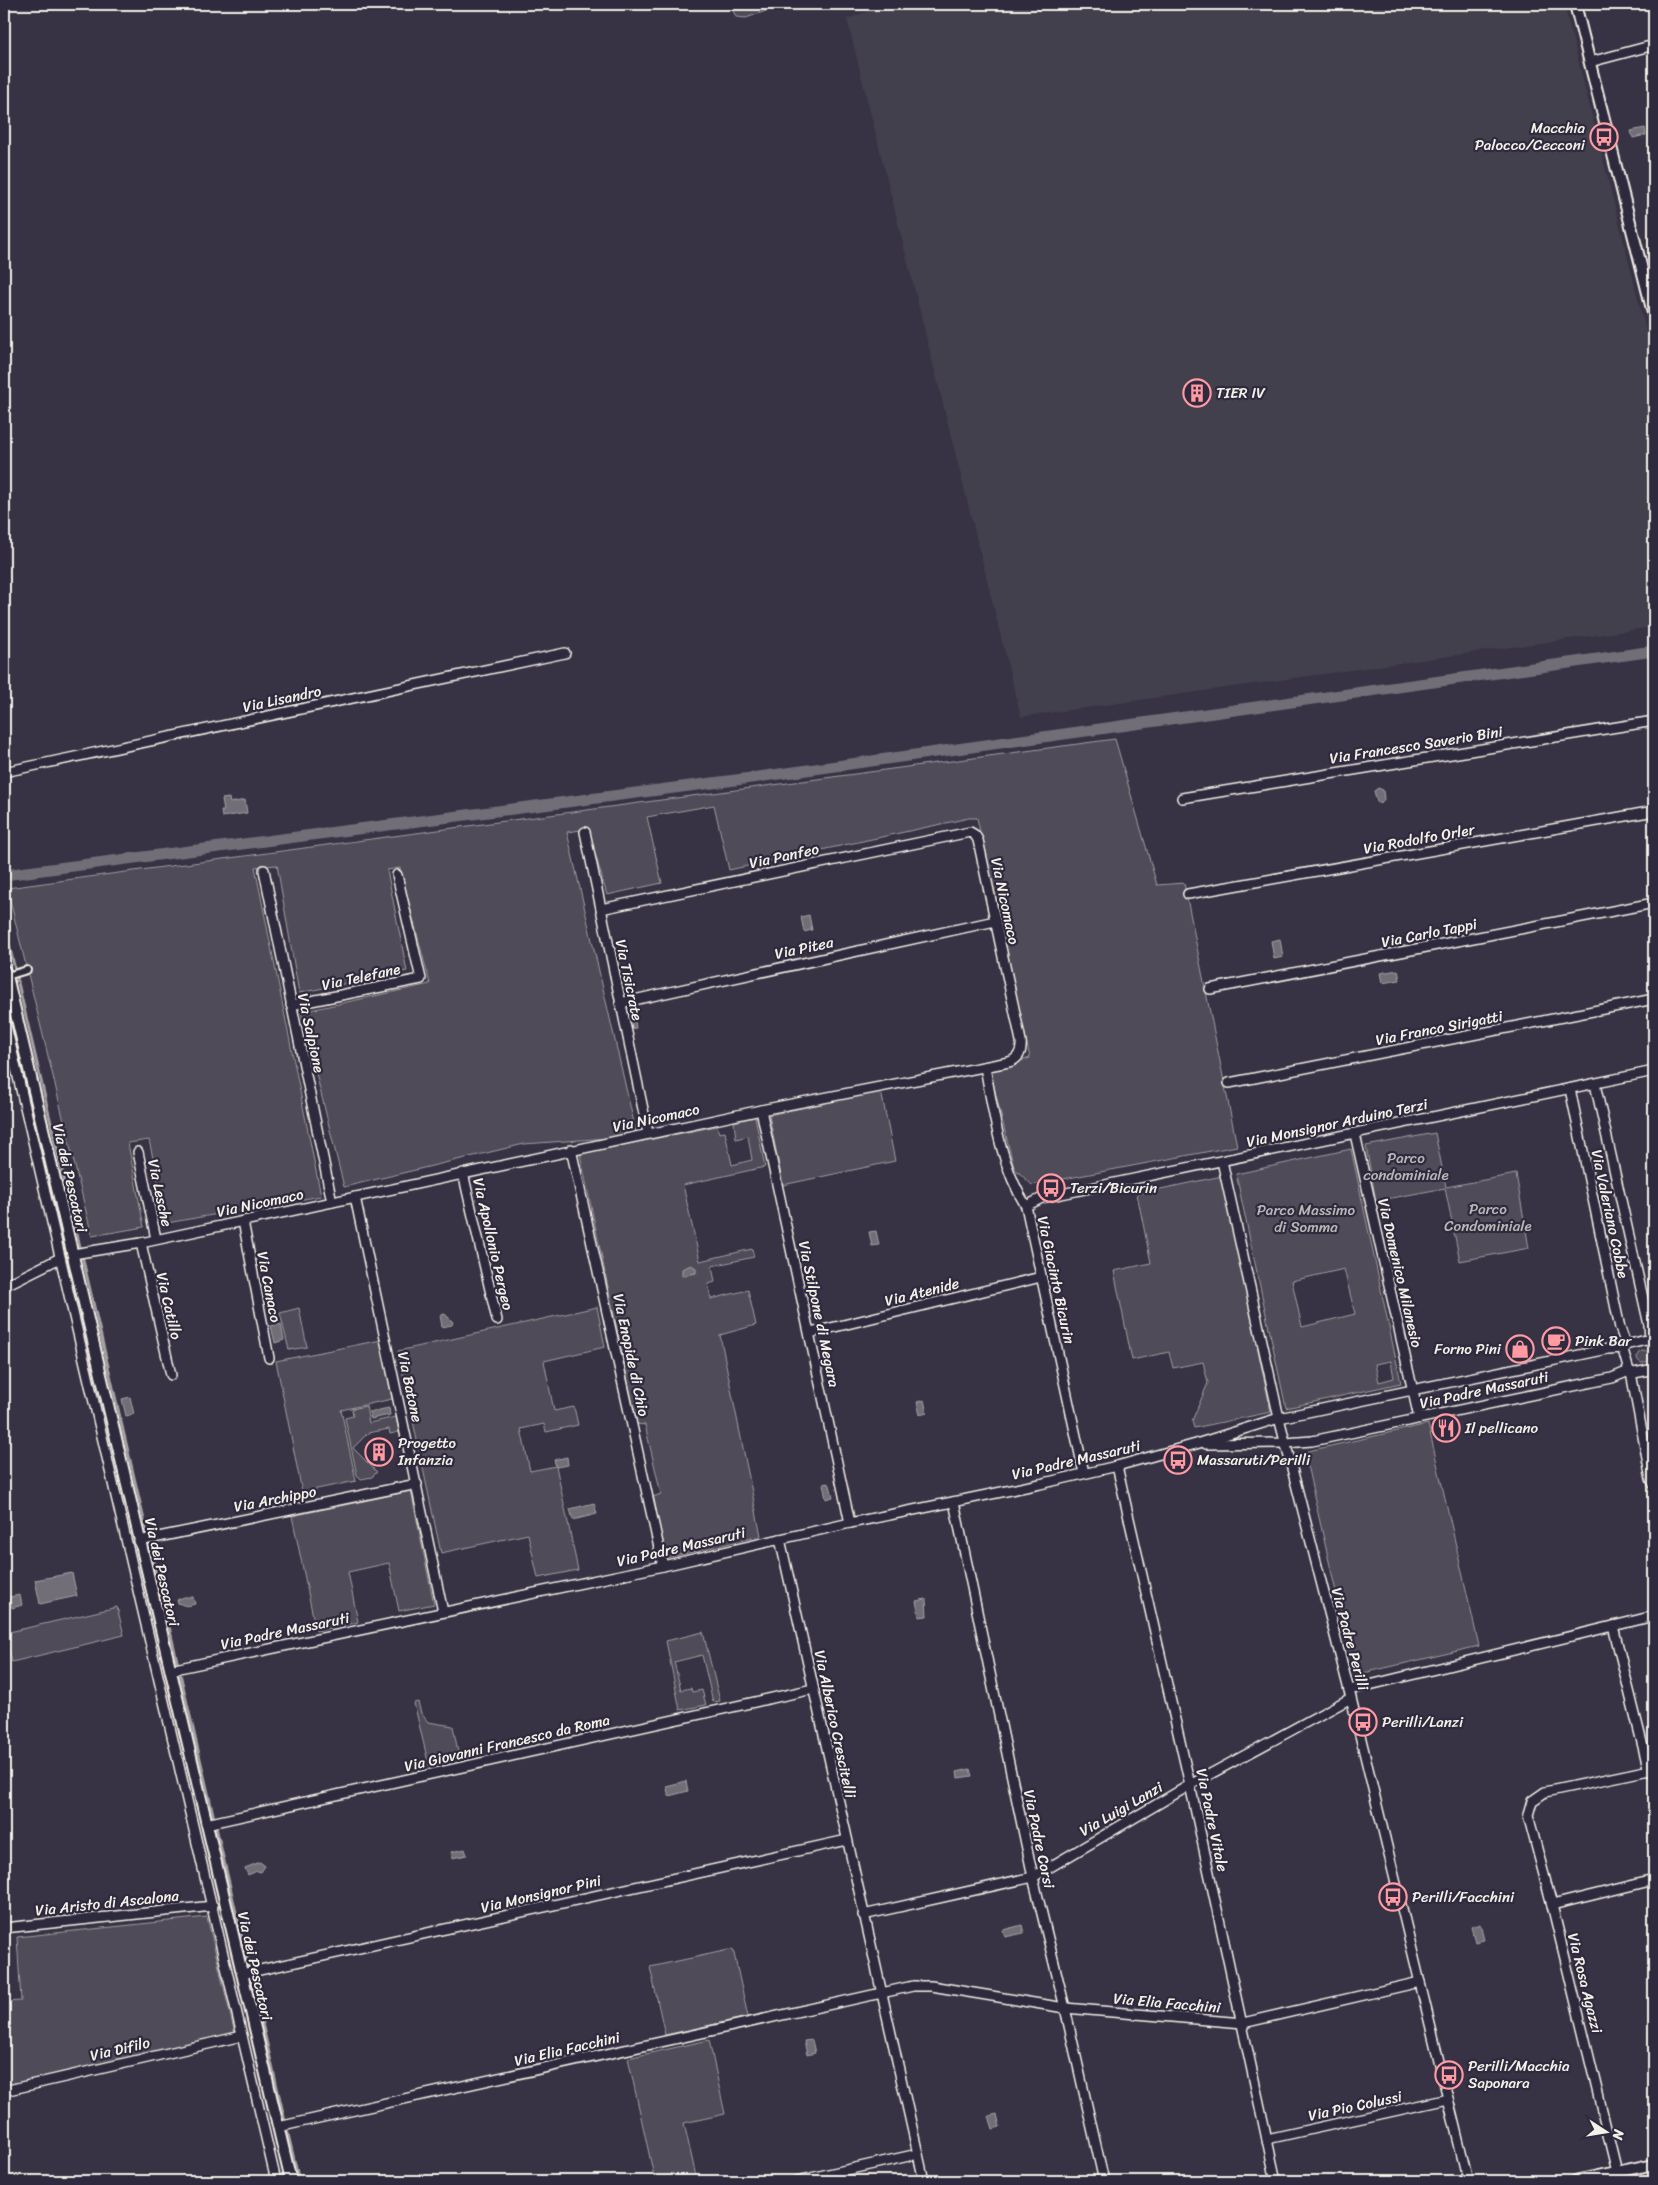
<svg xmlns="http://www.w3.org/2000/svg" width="1658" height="2185" font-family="Sriracha,sans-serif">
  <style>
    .built { fill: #433f4e }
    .green { fill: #504b59; stroke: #a29ea0; fill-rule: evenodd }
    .water { fill: #726e77; stroke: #a6a2a4 }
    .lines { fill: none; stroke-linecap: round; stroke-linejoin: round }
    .stream { stroke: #a6a2a4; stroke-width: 3 }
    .canal { stroke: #726e77; stroke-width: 11 }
    .pedestrian-casing { stroke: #f4f1e8; stroke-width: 10 }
    .minor-casing { stroke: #f4f1e8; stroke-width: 12 }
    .tertiary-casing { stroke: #f4f1e8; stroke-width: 14 }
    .pedestrian { stroke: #2f2a3d; stroke-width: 6 }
    .minor { stroke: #2f2a3d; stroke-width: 9 }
    .tertiary { stroke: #2f2a3d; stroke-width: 10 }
    .labels { text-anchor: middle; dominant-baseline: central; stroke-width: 4.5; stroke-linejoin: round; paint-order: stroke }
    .poi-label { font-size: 15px; fill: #f4f1e8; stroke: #2f2a3d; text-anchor: start }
    .street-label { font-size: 15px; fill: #f4f1e8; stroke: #2f2a3d }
    .park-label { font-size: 15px; fill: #bbb7b6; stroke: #2f2a3d }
  </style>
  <rect width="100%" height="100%" fill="#373244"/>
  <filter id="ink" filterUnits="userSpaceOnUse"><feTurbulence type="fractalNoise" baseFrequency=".02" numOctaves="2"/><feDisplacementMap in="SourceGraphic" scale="10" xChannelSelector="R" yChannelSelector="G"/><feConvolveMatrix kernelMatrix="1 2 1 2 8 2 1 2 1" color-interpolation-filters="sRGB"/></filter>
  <g filter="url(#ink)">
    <polygon class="built" points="889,4 1564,4 1654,362 1654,627 1021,717 847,19"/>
    <g class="green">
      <polygon points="730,4 786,4 746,18 736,17"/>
      <polygon points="1115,739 1157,885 1184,883 1237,1146 1032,1185 1014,1168 991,1075 993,1069 1030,1058 977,818 969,818 729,870 714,805 647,817 662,883 607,895 588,829 567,832 637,1136 524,1144 344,1187 301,1012 430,984 400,868 387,870 407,971 299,993 277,865 255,867 321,1196 167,1223 149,1140 128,1143 144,1227 92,1236 7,888"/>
      <polygon points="881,1091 895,1161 783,1185 769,1115"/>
      <polygon points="755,1117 765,1167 683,1185 700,1261 752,1249 754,1257 712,1266 715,1282 708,1284 711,1299 748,1290 756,1325 720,1335 761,1536 666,1558 653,1497 661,1494 645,1425 637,1424 580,1154 717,1126 719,1133 725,1132 732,1165 752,1160 748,1136 736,1139 734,1122"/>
      <polygon points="1435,1133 1446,1187 1516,1174 1529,1248 1460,1261 1445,1188 1376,1201 1366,1146"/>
      <path d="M1351,1149L1401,1383L1286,1408L1236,1174ZM1344,1269L1355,1314L1302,1327L1292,1281ZM1391,1361L1394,1378L1379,1382L1375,1364Z"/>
      <polygon points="1222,1176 1271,1412 1194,1428 1192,1421 1208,1383 1203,1362 1173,1368 1169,1352 1132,1360 1114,1271 1151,1263 1137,1194"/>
      <polygon points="597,1307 605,1347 544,1361 554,1411 574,1407 578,1425 546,1432 544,1424 521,1429 530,1471 556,1466 578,1570 538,1578 528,1534 441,1553 398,1351"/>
      <polygon points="299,1308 307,1347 289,1350 280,1313"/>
      <polygon points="381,1340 392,1399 341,1410 356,1481 302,1492 276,1361"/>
      <circle cx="1643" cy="1357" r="6"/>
      <polygon points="366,1406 369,1423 396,1417 399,1432 390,1434 389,1429 368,1433 353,1448 377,1472 372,1477 361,1479 357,1475 345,1418 353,1416 352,1409"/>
      <polygon points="1428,1424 1479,1646 1355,1675 1304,1452"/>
      <polygon points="411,1491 434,1604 399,1611 389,1563 348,1572 358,1622 316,1631 292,1516"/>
      <polygon points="117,1607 124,1635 12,1662 5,1633"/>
      <polygon points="703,1632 720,1701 713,1702 702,1655 674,1662 681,1690 691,1688 692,1692 702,1690 706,1705 680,1710 666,1641"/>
      <polygon points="418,1702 421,1713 428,1722 453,1726 459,1757 429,1766 414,1703"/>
      <polygon points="207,1917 235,2034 4,2089 4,2002 21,2001 17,1937"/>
      <polygon points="733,1949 748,2017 665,2035 650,1967"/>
      <polygon points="709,2040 725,2114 684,2123 697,2181 655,2181 628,2058"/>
    </g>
    <g class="water">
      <polygon points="1645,128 1646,135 1633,138 1631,131"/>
      <polygon points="1378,788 1383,790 1384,799 1381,804 1377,802 1374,791"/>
      <polygon points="229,798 230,803 245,800 247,813 222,817 221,811 224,811 222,799"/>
      <polygon points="809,915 812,930 804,932 801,917"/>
      <polygon points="1280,939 1283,957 1274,959 1271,941"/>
      <polygon points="1398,970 1400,980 1382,983 1380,973"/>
      <polygon points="633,1011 636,1028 630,1029 626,1012"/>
      <polygon points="876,1231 879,1245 872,1246 869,1232"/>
      <polygon points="691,1265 696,1268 696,1273 682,1276 682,1269"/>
      <polygon points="445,1314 453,1322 452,1325 442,1327 440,1315"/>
      <polygon points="281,1324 284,1340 275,1343 271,1326"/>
      <polygon points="130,1397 134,1414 126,1416 122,1399"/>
      <polygon points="924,1400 927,1413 920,1415 917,1402"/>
      <polygon points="389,1408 390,1415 371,1419 369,1412"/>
      <polygon points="567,1457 568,1465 556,1467 554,1460"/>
      <polygon points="827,1483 830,1485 833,1497 826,1499 823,1484"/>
      <polygon points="594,1503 597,1514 573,1520 570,1509"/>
      <polygon points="72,1573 77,1596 40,1604 35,1580"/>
      <polygon points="20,1595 22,1605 12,1608 9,1597"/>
      <path d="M184,1597H193L195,1604C184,1607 187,1606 178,1603L177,1600Z"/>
      <polygon points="926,1599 927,1616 919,1617 916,1601"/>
      <polygon points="970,1769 972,1776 958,1778 957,1772"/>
      <polygon points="686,1781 688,1791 669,1796 666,1786"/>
      <polygon points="465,1849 467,1855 452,1858 451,1852"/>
      <polygon points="260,1862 265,1866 261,1872 257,1871 248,1875 245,1868"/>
      <polygon points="1480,1924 1484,1940 1475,1942 1471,1927"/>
      <polygon points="1022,1925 1024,1933 1005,1937 1003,1930"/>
      <polygon points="812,2040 815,2053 807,2055 804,2041"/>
      <polygon points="997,2114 1000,2127 993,2129 989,2116"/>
    </g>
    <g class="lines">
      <polyline class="stream" points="4,923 299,2181"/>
      <polyline class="canal" points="4,875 751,778 1654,651"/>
      <g class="pedestrian-casing">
        <polyline id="pedestrian" points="7,976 27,970"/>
      </g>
      <g class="minor-casing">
        <g id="minor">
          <polyline points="1590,62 1654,45"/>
          <polyline points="4,772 565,653"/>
          <polyline points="1182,798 1654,721"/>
          <polyline points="585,832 648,1133"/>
          <polyline points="264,870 332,1202"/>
          <polyline points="1188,894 1654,811"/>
          <polyline points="1210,989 1654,903"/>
          <polyline points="620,1003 995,921"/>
          <polyline points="291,1005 421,979 397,875"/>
          <polyline points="4,1017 276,2181"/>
          <path d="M985,1067C994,1115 1000,1164 1026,1206L1084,1473"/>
          <polyline points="1229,1083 1654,999"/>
          <polyline points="1595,1084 1649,1325 1650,1340"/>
          <polyline points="1570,1089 1620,1328 1626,1345"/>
          <polyline points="761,1110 850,1523"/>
          <polyline points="1355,1134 1419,1418"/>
          <polyline points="571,1149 663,1566"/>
          <polyline points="138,1152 156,1239"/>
          <polyline points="1222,1161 1279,1418 1351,1698 1468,2181"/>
          <polyline points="463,1173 497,1320"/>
          <polyline points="355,1197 443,1612"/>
          <polyline points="1026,1206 1042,1198 1654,1071"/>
          <polyline points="243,1221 269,1358"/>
          <polyline points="141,1243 171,1375"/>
          <path d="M73,1254L141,1243L761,1110L1009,1062C1019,1059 1022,1051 1021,1041L978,840L975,835L970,832L601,909"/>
          <polyline points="4,1286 60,1258"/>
          <polyline points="810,1333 1041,1277"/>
          <polyline points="1629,1371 1623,1350 1626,1345 1646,1340 1654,1343"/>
          <polyline points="1629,1371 1634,1373 1654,1369"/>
          <polyline points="1631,1373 1651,1479 1654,1485"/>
          <polyline points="1206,1444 1285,1443 1312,1441 1612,1378 1629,1371"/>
          <polyline points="1117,1466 1190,1785 1276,2181"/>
          <polyline points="954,1502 1033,1877 1065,2008 1104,2181"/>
          <polyline points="780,1539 924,2181"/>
          <polyline points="139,1541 417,1484"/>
          <polyline points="1613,1626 1654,1616"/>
          <polyline points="170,1670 663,1566 850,1523 1040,1484 1117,1466 1196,1444 1279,1418 1608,1349 1624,1348"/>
          <polyline points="1349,1690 1613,1626 1649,1771"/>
          <polyline points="206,1824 813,1689"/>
          <polyline points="1552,1905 1654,1880"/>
          <polyline points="863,1915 1033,1877 1190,1785 1351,1698"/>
          <polyline points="4,1928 213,1906"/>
          <polyline points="242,1974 847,1840"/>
          <polyline points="4,2091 242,2036"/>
          <polyline points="278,2127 913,1986 931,1986 1065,2008 1243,2023 1420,1982"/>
          <polyline points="1267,2139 1448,2099"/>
          <polyline points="1617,2172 1552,1905 1528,1815 1532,1801 1545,1792 1654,1769"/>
          <polyline points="797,2181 918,2154"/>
        </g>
      </g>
      <g class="tertiary-casing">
        <g id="tertiary">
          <polyline points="1575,4 1654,317"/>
          <polyline points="4,970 7,976 291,2181"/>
          <polyline points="1576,2181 1654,2164"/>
        </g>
      </g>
      <use href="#pedestrian" class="pedestrian"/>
      <use href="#minor" class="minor"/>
      <use href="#tertiary" class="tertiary"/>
    </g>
  </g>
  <defs>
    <g id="bus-ring" transform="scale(1.4375)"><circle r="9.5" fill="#2f2a3d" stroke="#ff9aa2" stroke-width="1.5"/><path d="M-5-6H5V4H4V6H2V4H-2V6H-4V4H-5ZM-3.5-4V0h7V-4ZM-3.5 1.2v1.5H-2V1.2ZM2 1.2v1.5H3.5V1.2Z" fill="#ff9aa2"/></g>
    <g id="building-ring" transform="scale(1.4375)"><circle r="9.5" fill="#2f2a3d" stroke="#ff9aa2" stroke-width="1.5"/><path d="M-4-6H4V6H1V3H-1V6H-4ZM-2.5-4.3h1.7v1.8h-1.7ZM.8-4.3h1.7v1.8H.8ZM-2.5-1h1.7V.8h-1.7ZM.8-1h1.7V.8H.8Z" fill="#ff9aa2"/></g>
    <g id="cafe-ring" transform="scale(1.4375)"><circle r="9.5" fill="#2f2a3d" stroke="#ff9aa2" stroke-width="1.5"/><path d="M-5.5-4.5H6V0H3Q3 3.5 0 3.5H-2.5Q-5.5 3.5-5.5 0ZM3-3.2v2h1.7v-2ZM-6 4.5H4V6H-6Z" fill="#ff9aa2"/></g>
    <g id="shop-ring" transform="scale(1.4375)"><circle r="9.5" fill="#2f2a3d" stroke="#ff9aa2" stroke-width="1.5"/><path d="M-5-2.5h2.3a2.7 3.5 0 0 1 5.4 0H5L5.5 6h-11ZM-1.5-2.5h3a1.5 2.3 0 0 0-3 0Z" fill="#ff9aa2"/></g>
    <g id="restaurant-ring" transform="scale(1.4375)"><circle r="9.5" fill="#2f2a3d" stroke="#ff9aa2" stroke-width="1.5"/><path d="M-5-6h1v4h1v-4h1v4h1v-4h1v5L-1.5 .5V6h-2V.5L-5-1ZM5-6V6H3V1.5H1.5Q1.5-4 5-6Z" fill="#ff9aa2"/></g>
  </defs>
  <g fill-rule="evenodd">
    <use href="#bus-ring" x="1604" y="137"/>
    <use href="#building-ring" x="1197" y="393"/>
    <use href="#bus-ring" x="1051" y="1188"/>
    <use href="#cafe-ring" x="1556" y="1341"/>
    <use href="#shop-ring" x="1520" y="1349"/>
    <use href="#restaurant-ring" x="1446" y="1428"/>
    <use href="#building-ring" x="379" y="1452"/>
    <use href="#bus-ring" x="1178" y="1460"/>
    <use href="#bus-ring" x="1363" y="1722"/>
    <use href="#bus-ring" x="1393" y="1897"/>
    <use href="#bus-ring" x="1449" y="2075"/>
  </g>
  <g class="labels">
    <g class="poi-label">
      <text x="1585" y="128" text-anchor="end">Macchia<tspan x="1585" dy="17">Palocco/Cecconi</tspan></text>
      <text x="1216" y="393">TIER IV</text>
      <text x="1070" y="1188">Terzi/Bicurin</text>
      <text x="1575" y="1341">Pink Bar</text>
      <text x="1501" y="1349" text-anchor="end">Forno Pini</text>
      <text x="1465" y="1428">Il pellicano</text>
      <text x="398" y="1443">Progetto<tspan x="398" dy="17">Infanzia</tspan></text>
      <text x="1197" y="1460">Massaruti/Perilli</text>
      <text x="1382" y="1722">Perilli/Lanzi</text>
      <text x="1412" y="1897">Perilli/Facchini</text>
      <text x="1468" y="2066">Perilli/Macchia<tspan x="1468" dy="17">Saponara</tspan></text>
    </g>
    <g class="street-label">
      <text transform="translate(282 699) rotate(-12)">Via Lisandro</text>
      <text transform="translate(1416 745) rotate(-9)">Via Francesco Saverio Bini</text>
      <text transform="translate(1419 839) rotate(-10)">Via Rodolfo Orler</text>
      <text transform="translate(784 856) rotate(-12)">Via Panfeo</text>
      <text transform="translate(1005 901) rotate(78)">Via Nicomaco</text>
      <text transform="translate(1429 933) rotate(-11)">Via Carlo Tappi</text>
      <text transform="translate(804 948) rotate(-12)">Via Pitea</text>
      <text transform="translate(361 977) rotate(-12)">Via Telefane</text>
      <text transform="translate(629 980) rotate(78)">Via Tisicrate</text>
      <text transform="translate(1439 1028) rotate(-11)">Via Franco Sirigatti</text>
      <text transform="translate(311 1033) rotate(78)">Via Salpione</text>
      <text transform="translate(656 1118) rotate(-12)">Via Nicomaco</text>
      <text transform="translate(1337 1123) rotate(-12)">Via Monsignor Arduino Terzi</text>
      <text transform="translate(70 1178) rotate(77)">Via dei Pescatori</text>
      <text transform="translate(160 1193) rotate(78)">Via Lesche</text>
      <text transform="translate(260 1203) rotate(-12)">Via Nicomaco</text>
      <text transform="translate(1610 1214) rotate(78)">Via Valeriano Cobbe</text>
      <text transform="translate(493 1244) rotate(77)">Via Apollonio Pergeo</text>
      <text transform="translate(1400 1273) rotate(77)">Via Domenico Milanesio</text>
      <text transform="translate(1056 1280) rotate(78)">Via Giacinto Bicurin</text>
      <text transform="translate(269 1287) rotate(79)">Via Canaco</text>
      <text transform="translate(922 1292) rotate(-14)">Via Atenide</text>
      <text transform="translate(169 1306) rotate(77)">Via Catillo</text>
      <text transform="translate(819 1314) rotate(78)">Via Stilpone di Megara</text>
      <text transform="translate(631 1355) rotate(78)">Via Enopide di Chio</text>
      <text transform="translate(410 1387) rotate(78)">Via Batone</text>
      <text transform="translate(1484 1390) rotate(-12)">Via Padre Massaruti</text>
      <text transform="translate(1076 1460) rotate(-13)">Via Padre Massaruti</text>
      <text transform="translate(275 1499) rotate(-11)">Via Archippo</text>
      <text transform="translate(681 1547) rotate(-13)">Via Padre Massaruti</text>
      <text transform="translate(162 1572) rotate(77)">Via dei Pescatori</text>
      <text transform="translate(285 1631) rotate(-12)">Via Padre Massaruti</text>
      <text transform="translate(1350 1639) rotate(75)">Via Padre Perilli</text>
      <text transform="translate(835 1724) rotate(78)">Via Alberico Crescitelli</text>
      <text transform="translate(507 1743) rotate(-13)">Via Giovanni Francesco da Roma</text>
      <text transform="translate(1121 1809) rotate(-30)">Via Luigi Lanzi</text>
      <text transform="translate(1212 1820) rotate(78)">Via Padre Vitale</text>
      <text transform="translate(1039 1839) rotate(78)">Via Padre Corsi</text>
      <text transform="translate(541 1894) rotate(-13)">Via Monsignor Pini</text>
      <text transform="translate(107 1903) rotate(-6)">Via Aristo di Ascalona</text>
      <text transform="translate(255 1966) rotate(77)">Via dei Pescatori</text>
      <text transform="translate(1585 1983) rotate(76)">Via Rosa Agazzi</text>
      <text transform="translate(1167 2003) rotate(5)">Via Elia Facchini</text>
      <text transform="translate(120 2049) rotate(-13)">Via Difilo</text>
      <text transform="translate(567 2049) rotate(-13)">Via Elia Facchini</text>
      <text transform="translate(1355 2106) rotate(-12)">Via Pio Colussi</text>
    </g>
    <g class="park-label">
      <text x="1406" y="1158">Parco<tspan x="1406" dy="17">condominiale</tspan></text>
      <text x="1488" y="1209">Parco<tspan x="1488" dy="17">Condominiale</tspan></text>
      <text x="1306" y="1210">Parco Massimo<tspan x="1306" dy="17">di Somma</tspan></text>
    </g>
  </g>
  <rect width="1658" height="2185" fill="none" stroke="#2f2a3d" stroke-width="20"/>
  <rect x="10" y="10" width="1638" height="2165" fill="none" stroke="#f4f1e8" stroke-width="2" filter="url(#ink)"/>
  <g transform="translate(1606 2132) rotate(102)" stroke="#2f2a3d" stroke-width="4" paint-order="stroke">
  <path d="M0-4L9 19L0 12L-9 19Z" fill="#f4f1e8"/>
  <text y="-8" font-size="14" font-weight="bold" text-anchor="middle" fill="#f4f1e8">N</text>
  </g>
</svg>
